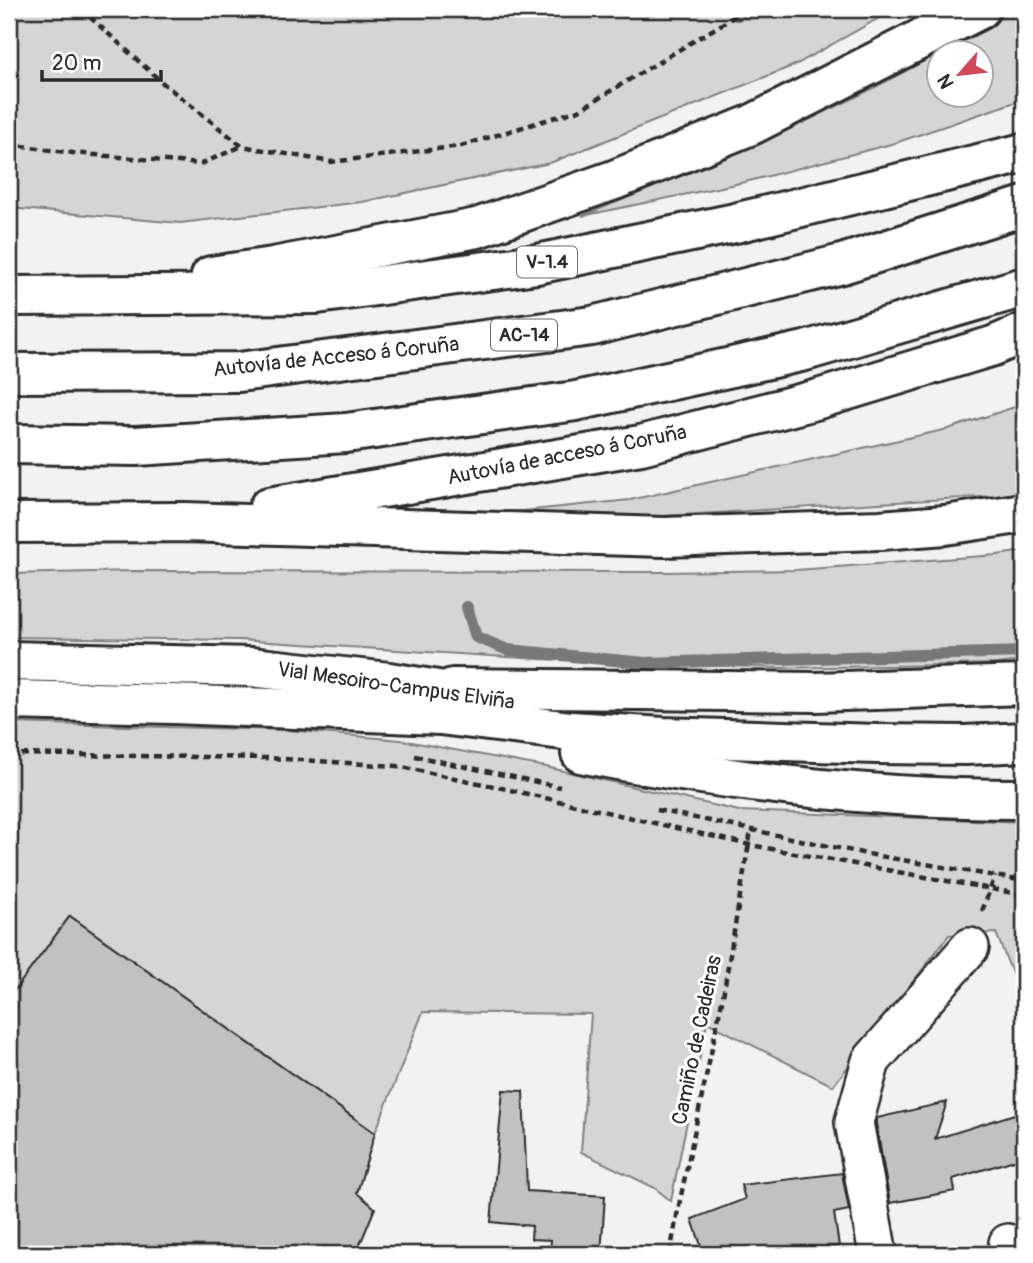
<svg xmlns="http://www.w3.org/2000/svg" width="1033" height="1263" font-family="Pangolin,sans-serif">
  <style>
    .green { fill: #d5d5d5; stroke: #808080; stroke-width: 2 }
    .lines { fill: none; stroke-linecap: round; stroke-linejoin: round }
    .stream { stroke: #787878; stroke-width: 12 }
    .building { fill: #c1c1c1; stroke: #2b2b2b; stroke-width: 2 }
    .street-casing { stroke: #2b2b2b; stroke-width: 42 }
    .primary-casing { stroke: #2b2b2b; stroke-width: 44 }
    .highway-casing { stroke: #2b2b2b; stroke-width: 44 }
    .path { stroke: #2b2b2b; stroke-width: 4.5; stroke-dasharray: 7 5; stroke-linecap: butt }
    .street { stroke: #fff; stroke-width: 37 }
    .primary { stroke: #fff; stroke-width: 38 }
    .highway { stroke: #fff; stroke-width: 38 }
    .labels { text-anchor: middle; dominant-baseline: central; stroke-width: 6; stroke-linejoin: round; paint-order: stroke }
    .shield { fill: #fff; stroke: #6b6b6b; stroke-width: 2 }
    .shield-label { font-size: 19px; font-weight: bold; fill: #2b2b2b }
    .street-label { font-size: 21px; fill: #2b2b2b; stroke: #fff }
  </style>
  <rect width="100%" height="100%" fill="#f2f2f2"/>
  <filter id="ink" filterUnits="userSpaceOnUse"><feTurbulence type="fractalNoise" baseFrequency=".0143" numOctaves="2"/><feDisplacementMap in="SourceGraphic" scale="14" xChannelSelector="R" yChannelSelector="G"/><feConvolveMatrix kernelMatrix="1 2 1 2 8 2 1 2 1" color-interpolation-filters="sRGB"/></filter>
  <g filter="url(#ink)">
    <g class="green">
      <polygon points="9,9 895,9 795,65 550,163 362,202 180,223 9,208"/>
      <path d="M1016,9H1024V99L895,143L745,182L582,216C704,168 825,118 938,53L939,94H981V52H940Z"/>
      <polygon points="1024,404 1024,491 996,496 582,521 493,514 630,500 948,429"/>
      <polygon points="1024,551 1024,661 995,664 779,668 539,659 239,640 9,637 9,574 134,571 665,572 796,570 997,555"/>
      <polygon points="9,723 287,730 401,740 546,767 739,811 1024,822 1024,1003 996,933 949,935 833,1086 707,1022 671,1201 655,1188 581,1152 591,1014 423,1012 375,1133 70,916 9,998"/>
    </g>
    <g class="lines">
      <g class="stream">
        <polyline points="737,15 747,9"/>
        <polyline points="467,607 476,637 508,650 645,663 1024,652"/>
      </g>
    </g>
    <g class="building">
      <polygon points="70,916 375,1133 357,1193 375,1208 356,1254 9,1254 9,998"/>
      <polygon points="503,1090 523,1091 527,1191 605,1196 601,1254 550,1254 551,1240 531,1239 532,1226 491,1222"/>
      <polygon points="947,1102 935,1139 1024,1111 1024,1157 953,1179 955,1191 890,1203 876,1123 877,1118"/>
      <polygon points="842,1173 849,1210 834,1213 839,1246 803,1254 704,1254 692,1219 745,1199 741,1185"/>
    </g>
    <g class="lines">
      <g class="street-casing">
        <g id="street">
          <polyline points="1008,1243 1011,1254"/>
          <polyline points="878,1254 854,1122 871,1061 970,947"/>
        </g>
      </g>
      <g class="primary-casing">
        <g id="primary">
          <polyline points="9,661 251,667 389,682 480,697"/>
          <polyline points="453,688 815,692 1024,685"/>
          <polyline points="9,700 174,704 440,715 571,731 663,737 877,744 965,745 1024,742"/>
          <path d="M581,753C726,782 876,799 1024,799"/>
        </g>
      </g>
      <g class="highway-casing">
        <g id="highway">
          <polyline points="211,276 273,267 477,228 614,180 751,125 980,9"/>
          <polyline points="9,296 317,294 537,264 735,223 1024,153"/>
          <polyline points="9,373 239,372 592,326 842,264 1024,206"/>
          <polyline points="9,444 136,446 346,433 576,401 805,351 1024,287"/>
          <polyline points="269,507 641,445 815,400 993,346 1024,333"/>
          <polyline points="9,523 184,522 664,537 880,530 945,525 1024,513"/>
        </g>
      </g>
      <g class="path">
        <polyline points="81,9 164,84 242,146 331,162 461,146 579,110 737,15 740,9"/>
        <polyline points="9,144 73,153 201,164 242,146"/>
        <polyline points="9,754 269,758 397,766 493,786 750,845 1024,895"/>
        <polyline points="415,756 560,787"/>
        <polyline points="657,810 862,853 1024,881"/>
        <polyline points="982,911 995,876"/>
        <polyline points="670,1254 678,1210 723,996 751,831"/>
      </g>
      <use href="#street" class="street"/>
      <use href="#primary" class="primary"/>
      <use href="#highway" class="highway"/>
    </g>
  </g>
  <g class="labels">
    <g class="shield">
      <rect x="517" y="246.5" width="60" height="31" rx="5"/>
      <rect x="491" y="319.5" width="66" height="31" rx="5"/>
    </g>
    <g class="shield-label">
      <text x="547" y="262">V-1.4</text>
      <text x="524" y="335">AC-14</text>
    </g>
    <g class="street-label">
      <text transform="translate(336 357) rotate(-6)">Autovía de Acceso á Coruña</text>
      <text transform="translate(567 455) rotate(-11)">Autovía de acceso á Coruña</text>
      <text transform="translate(396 686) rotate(8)">Vial Mesoiro-Campus Elviña</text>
      <text transform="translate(697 1040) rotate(-78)">Camiño de Cadeiras</text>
    </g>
  </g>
  <rect width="1033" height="1263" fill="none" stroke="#fff" stroke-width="35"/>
  <rect x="18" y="18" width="998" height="1228" fill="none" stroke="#2b2b2b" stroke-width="2.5" filter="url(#ink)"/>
  <g transform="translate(960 74) rotate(242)"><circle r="33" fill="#ffffff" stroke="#aaaaaa" stroke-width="2"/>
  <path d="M0-5L12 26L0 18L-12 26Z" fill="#d1495b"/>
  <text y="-10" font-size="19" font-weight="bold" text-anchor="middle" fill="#2b2b2b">N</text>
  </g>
  <path d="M42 70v10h119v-10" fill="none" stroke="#2b2b2b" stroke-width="3.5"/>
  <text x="52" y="70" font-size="21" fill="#2b2b2b" stroke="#ffffff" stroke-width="5" paint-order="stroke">20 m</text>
</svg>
